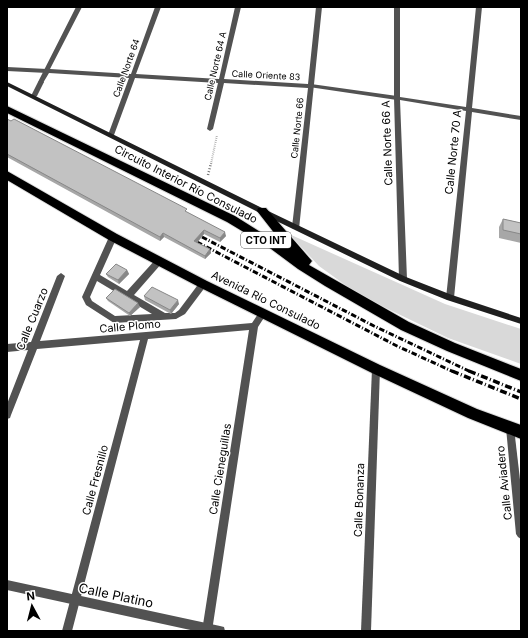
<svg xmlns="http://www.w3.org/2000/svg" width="528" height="638" font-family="Inter,sans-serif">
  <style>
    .green { fill: #d9d9d9 }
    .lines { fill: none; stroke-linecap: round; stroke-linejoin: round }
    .motorway-casing { stroke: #dbdbdb; stroke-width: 2 }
    .path-far1 { stroke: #747474; stroke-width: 2; stroke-dasharray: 0.5 1.5; stroke-linecap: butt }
    .path { stroke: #747474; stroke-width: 2.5; stroke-dasharray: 1 2; stroke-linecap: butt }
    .service { fill: #525252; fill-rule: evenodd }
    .pedestrian { fill: #525252; fill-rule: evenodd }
    .minor { fill: #525252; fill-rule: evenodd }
    .tertiary { fill: #525252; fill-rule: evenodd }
    .secondary { fill: #1f1f1f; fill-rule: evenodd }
    .motorway { fill: #000; fill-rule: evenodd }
    .rail-far1 { stroke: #000; stroke-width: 3; stroke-dasharray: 5.5 2 1 2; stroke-linecap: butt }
    .rail { stroke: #000; stroke-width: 3.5; stroke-dasharray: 7 2.5 1 2.5; stroke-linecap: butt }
    .wall { fill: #a7a7a7 }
    .shaded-wall { fill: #888 }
    .building { fill: #c2c2c2; stroke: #888 }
    .labels { text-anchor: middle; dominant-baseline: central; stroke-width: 3; stroke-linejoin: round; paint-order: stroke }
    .far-street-label { font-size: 9px; fill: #000; stroke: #fff }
    .shield { fill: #fff; stroke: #4c4c4c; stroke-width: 1 }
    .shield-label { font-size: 10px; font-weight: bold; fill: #000 }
    .street-label { font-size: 11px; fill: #000; stroke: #fff }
    .near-street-label { font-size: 13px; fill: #000; stroke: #fff }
  </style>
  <rect width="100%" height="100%" fill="#fff"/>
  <polygon class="green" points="289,234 445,304 521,329 521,364 448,338 359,295 319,266"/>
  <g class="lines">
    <g class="motorway-casing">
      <g id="motorway">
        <polygon points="7,106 235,216 286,248 257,211 258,208 266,208 312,261 309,265 409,322 455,343 521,369 521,381 447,351 401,330 325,286 298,269 267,246 227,222 7,113"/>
        <polygon points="7,171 117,234 207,281 380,365 477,409 521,425 521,439 468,418 372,373 199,287 109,240 7,180"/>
      </g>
    </g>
    <polyline class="path-far1" points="211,164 217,135"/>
    <polyline class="path" points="208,175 211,163"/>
    <g class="service">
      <polygon points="7,67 47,69 50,71 47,73 7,71"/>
      <path d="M113,234L117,237L100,275L127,291L156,259H162L163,261L162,263L134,295L165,313H175L179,310L200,282H206L207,284L206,286L185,314L176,319L114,323L86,305L82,297L109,237ZM97,281L152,314L115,316L92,301L90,297Z"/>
    </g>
    <g class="pedestrian">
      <polygon points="41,80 44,82 37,96 34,98 32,97 31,96 38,82"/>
      <polygon points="311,84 397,96 400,98 397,100 309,87 309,85"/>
    </g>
    <g class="minor">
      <polygon points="76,7 82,7 50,69 131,74 155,7 161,7 136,74 219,79 235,7 241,7 224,79 308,84 316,7 322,7 299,229 293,229 292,227 308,88 224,83 213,129 210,131 207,129 218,83 135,78 114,135 111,137 109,137 108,135 129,78 49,73 43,83 39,83 38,82"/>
      <polygon points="394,7 400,7 400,97 466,107 476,7 482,7 472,108 521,116 521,120 472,112 454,298 453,300 447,300 446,298 466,111 400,100 407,279 406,281 400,281 399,279 394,98"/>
      <polygon points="61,273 65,276 40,341 252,323 260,311 266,311 267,313 258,327 212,631 202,631 249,330 148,339 72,631 62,631 140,340 37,349 11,415 10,418 7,419 7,404 28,350 7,352 7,344 31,342 57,276"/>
      <polygon points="376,365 379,366 380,369 371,631 361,631 372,369 373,366"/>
      <polygon points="510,424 513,425 514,428 521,488 521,539 518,537 516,534 506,428 507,425"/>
    </g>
    <polygon class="tertiary" points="7,580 220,626 224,627 225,631 195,631 7,590"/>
    <polygon class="secondary" points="7,82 264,209 406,277 452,295 521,318 521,324 447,300 400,281 260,213 7,86"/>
    <use href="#motorway" class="motorway"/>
    <g class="rail-far1">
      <polyline points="202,237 374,326 471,372"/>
      <polyline points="197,242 397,346 454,372"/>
    </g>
    <g class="rail">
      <polyline points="452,371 521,399"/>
      <polyline points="469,371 521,392"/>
    </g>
  </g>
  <g class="wall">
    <polygon points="7,119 188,213 226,236 220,242 204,234 197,243 210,249 211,253 205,259 164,237 160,241 7,157"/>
    <polygon points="503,219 521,223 521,243 499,238 499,227"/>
    <polygon points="127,270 129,274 119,284 108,277 106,274"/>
    <polygon points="144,296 179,304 171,314 145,300"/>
    <polygon points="106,298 140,307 130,316 108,301"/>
  </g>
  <g class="shaded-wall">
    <polygon points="204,230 204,234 195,245 194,241"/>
    <polygon points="225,232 226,236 220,242 220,238"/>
    <polygon points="163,233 164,237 160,241 160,237"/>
    <polygon points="210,249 211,253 205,259 205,256"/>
    <polygon points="127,270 129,274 119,284 118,280"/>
    <polygon points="178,300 179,304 171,314 170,310"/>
    <polygon points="138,303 140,307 130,316 129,313"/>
  </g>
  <g class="building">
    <polygon points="7,119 11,121 14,119 187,209 185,211 225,232 220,238 204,230 194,241 210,249 205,256 163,233 160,237 7,154"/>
    <polygon points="503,219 521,223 521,234 503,230"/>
    <polygon points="116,264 127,270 118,280 106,274"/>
    <polygon points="152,287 178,300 170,310 144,296"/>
    <polygon points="115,289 138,303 129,313 106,298"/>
  </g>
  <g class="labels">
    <g class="far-street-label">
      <text transform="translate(215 66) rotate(-77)">Calle Norte 64 A</text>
      <text transform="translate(126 68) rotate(-70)">Calle Norte 64</text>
      <text transform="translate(266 75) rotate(3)">Calle Oriente 83</text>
      <text transform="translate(297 128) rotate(-84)">Calle Norte 66</text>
    </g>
    <rect class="shield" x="241" y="232" width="50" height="16" rx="3"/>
    <g class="shield-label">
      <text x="266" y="240">CTO INT</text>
    </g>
    <g class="street-label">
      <text transform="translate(387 143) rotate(-92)">Calle Norte 66 A</text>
      <text transform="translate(453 152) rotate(-84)">Calle Norte 70 A</text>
      <text transform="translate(186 184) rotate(27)">Circuito Interior Río Consulado</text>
      <text transform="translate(266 300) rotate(26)">Avenida Río Consulado</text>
      <text transform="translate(32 319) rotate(-68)">Calle Cuarzo</text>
      <text transform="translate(130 326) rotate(-5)">Calle Plomo</text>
      <text transform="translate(220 469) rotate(-81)">Calle Cieneguillas</text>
      <text transform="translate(95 480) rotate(-75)">Calle Fresnillo</text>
      <text transform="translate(504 483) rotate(-96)">Calle Aviadero</text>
      <text transform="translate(359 500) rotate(-88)">Calle Bonanza</text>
    </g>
    <g class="near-street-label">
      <text transform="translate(116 595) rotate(12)">Calle Platino</text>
    </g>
  </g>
  <rect width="528" height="638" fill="none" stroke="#000000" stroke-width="16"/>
  <g transform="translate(32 606) rotate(353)" stroke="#ffffff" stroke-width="3" paint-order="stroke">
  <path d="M0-3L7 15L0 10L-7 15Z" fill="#000000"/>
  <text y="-6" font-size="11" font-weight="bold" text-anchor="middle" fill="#000000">N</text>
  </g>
</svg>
